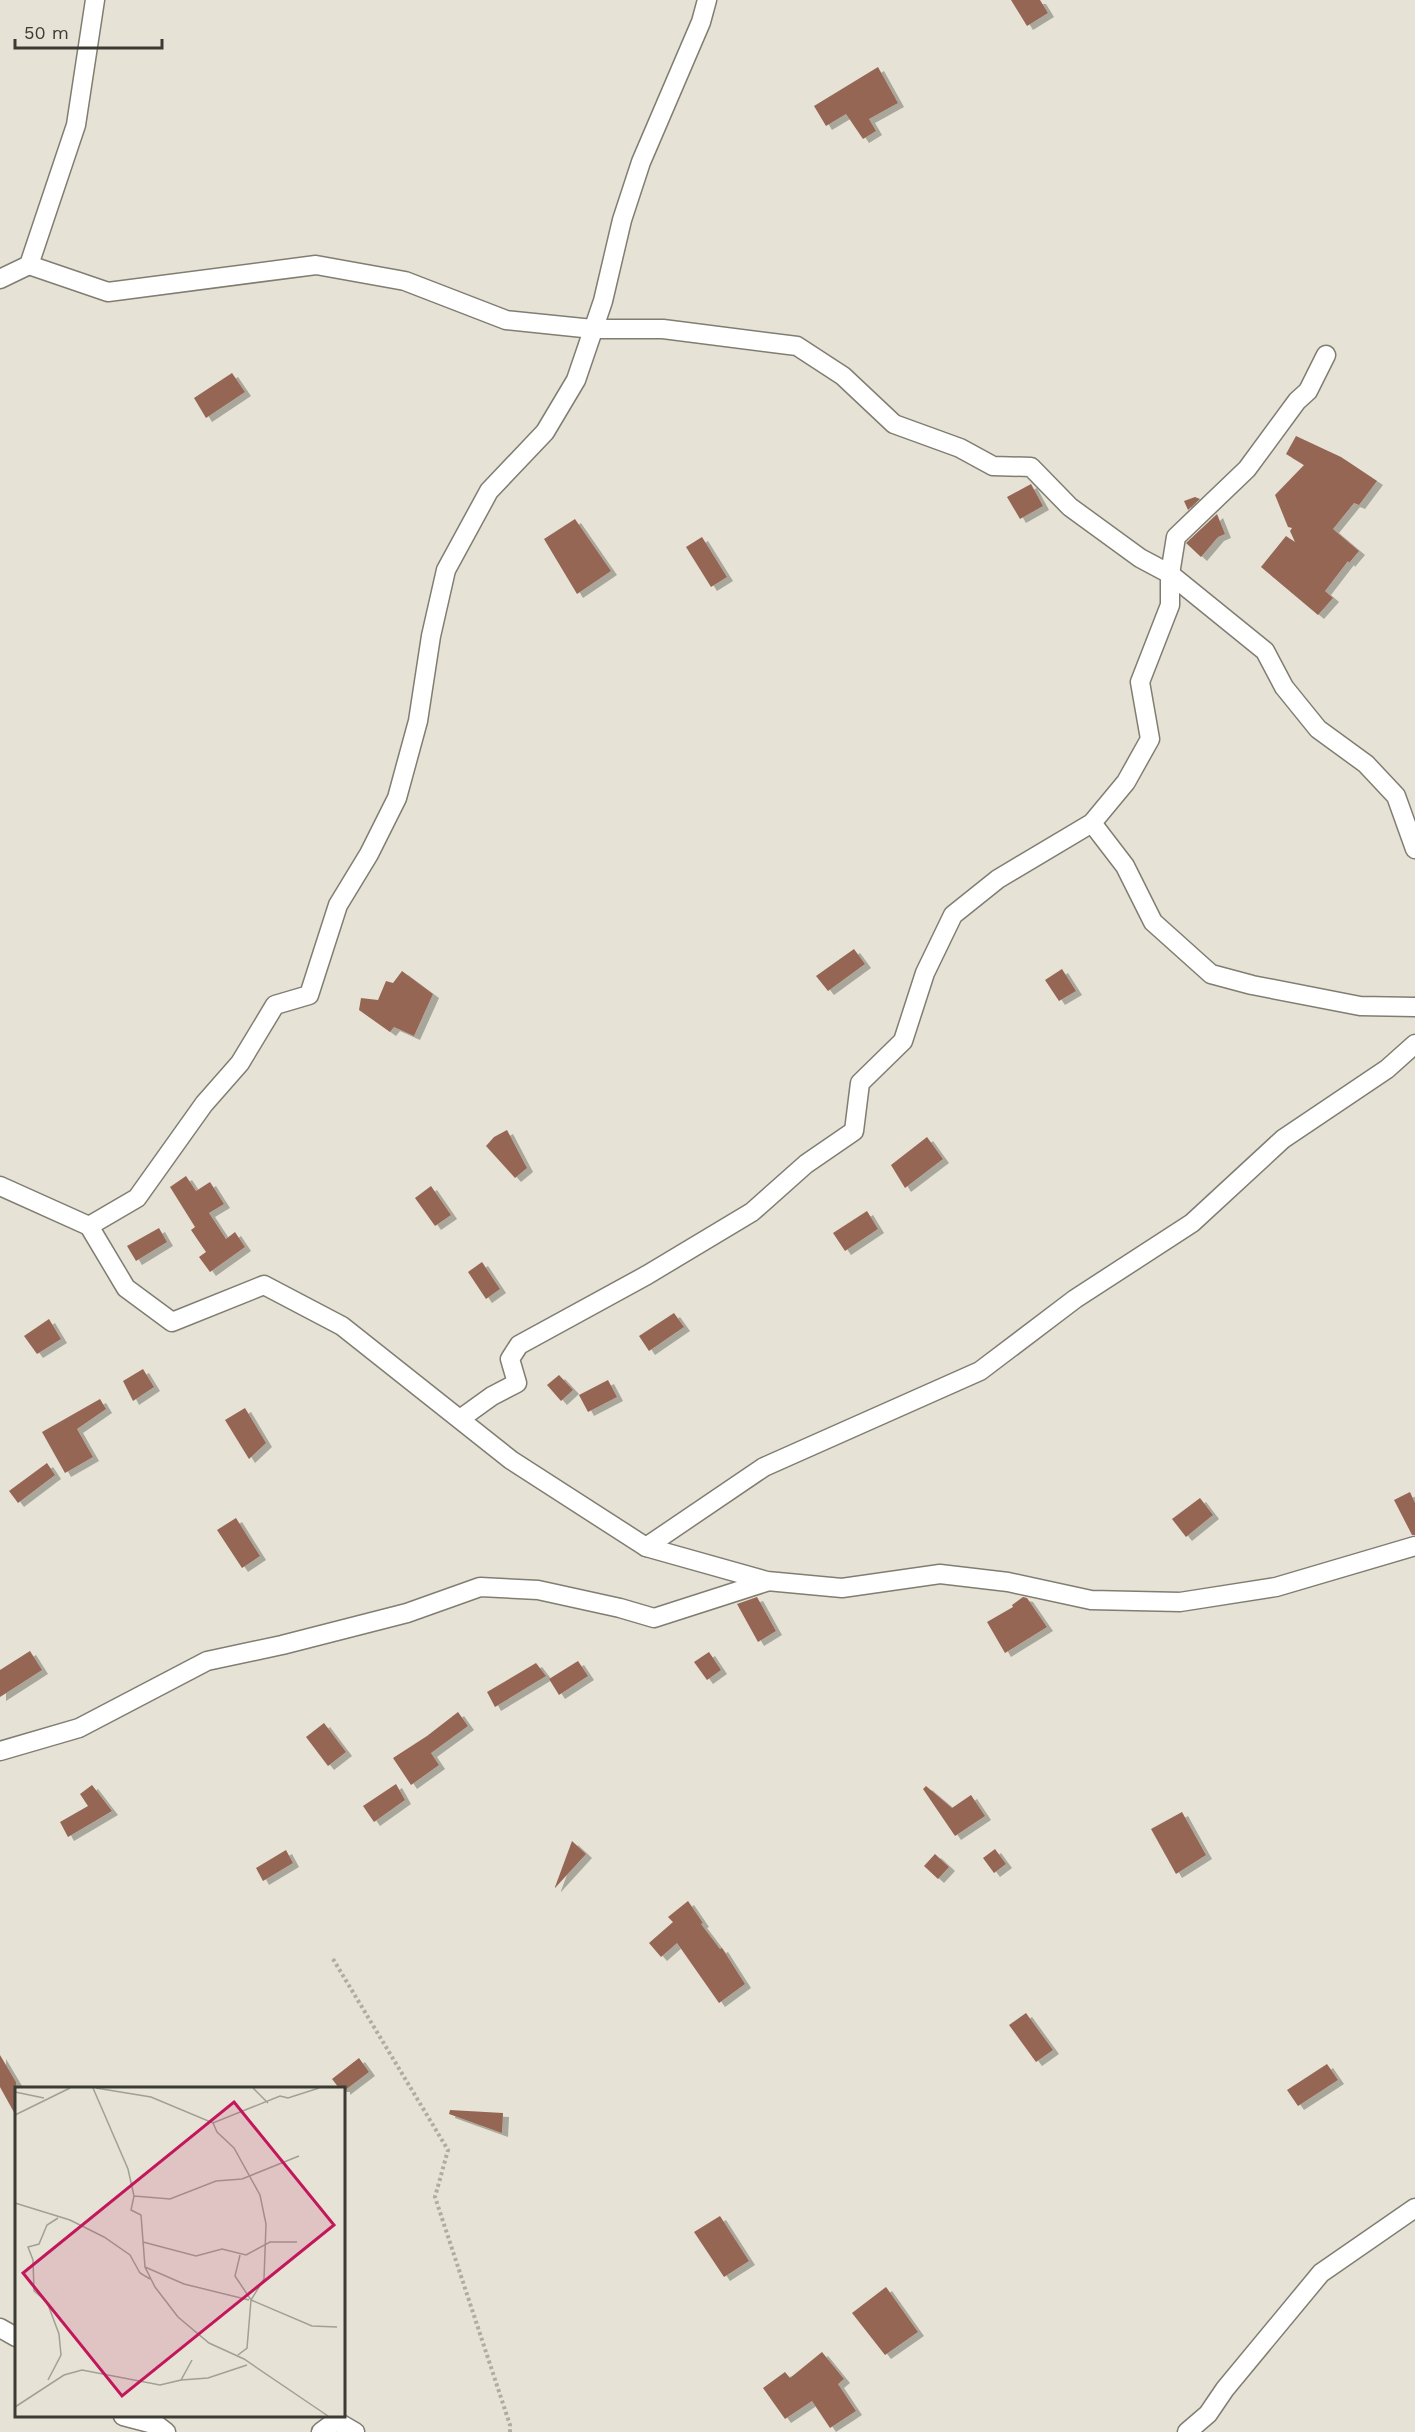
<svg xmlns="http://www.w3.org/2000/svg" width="1415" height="2432" font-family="'Work Sans',sans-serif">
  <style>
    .building { fill: #966654; filter: url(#shadow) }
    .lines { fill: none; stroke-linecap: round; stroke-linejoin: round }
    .street-casing { stroke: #807d71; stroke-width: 21 }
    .path { stroke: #afaca2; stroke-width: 4; stroke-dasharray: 3 3; stroke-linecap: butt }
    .street { stroke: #fff; stroke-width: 18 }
    .inset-road { fill: none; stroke: #a29f95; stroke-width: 1.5 }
    .view { fill: #c2185b; fill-opacity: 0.15; stroke: #c2185b; stroke-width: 3 }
    .inset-edge { fill: none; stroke: #3c3a35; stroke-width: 3 }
  </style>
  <defs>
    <filter id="shadow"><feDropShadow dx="6" dy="4" stdDeviation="0" flood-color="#0004"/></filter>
  </defs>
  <rect width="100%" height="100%" fill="#e6e2d5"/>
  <g class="building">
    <polygon points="1011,0 1040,0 1048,13 1027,26"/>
    <polygon points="878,67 898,103 869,119 876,131 863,139 846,114 826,126 814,106"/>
    <polygon points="232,373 245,392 206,418 194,398"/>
    <polygon points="1296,436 1341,457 1377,481 1359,505 1354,503 1333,529 1359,551 1349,563 1348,561 1325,591 1333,598 1318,615 1261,567 1286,536 1295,542 1290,531 1292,528 1288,527 1275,495 1304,465 1286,454"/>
    <polygon points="1031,484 1043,506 1020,519 1007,497"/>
    <polygon points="1195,497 1200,499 1188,510 1184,501"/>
    <polygon points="1217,514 1225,534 1218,537 1201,557 1186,543"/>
    <polygon points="575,519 611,571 577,594 544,539"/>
    <polygon points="702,537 727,577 711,587 686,547"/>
    <polygon points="854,949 865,964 828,991 816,976"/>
    <polygon points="1062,969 1076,991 1059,1001 1045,980"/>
    <polygon points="402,971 433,994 414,1036 394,1027 390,1032 359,1010 361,998 378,1000 386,981 393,983"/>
    <polygon points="507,1130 527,1168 515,1178 486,1146 494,1137"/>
    <polygon points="927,1137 943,1159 905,1188 891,1165"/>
    <polygon points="186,1176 196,1191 210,1182 224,1204 209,1213 226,1239 235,1232 245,1247 210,1272 199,1257 206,1252 191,1230 195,1227 170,1187"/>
    <polygon points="431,1186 451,1215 435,1226 415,1198"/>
    <polygon points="867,1211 878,1229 845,1251 833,1233"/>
    <polygon points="159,1228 167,1242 136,1261 127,1246"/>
    <polygon points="482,1262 500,1289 486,1299 468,1272"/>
    <polygon points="674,1313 684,1327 649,1351 639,1336"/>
    <polygon points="49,1319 61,1339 37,1354 24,1336"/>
    <polygon points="143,1369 154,1387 133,1401 123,1381"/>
    <polygon points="559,1375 573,1390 561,1401 547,1385"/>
    <polygon points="608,1380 617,1397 588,1412 579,1395"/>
    <polygon points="100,1399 106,1409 77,1429 93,1457 65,1473 42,1432"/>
    <polygon points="245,1408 266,1443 249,1459 225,1420"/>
    <polygon points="47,1463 55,1475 18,1503 9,1491"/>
    <polygon points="1410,1492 1415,1503 1415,1535 1412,1535 1394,1500"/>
    <polygon points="1200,1498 1213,1515 1186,1537 1172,1519"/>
    <polygon points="236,1518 260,1556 242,1568 217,1530"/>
    <polygon points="757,1597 776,1631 758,1642 737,1604"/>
    <polygon points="1023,1597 1027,1598 1047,1627 1005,1653 987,1622 1013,1607 1012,1605"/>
    <polygon points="30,1651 42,1670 0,1697 0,1670"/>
    <polygon points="709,1652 721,1670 707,1680 694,1662"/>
    <polygon points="578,1661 588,1676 559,1695 549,1679"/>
    <polygon points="536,1663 546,1676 495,1707 487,1692"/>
    <polygon points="458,1712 468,1726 431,1753 439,1765 411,1785 393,1758 427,1736"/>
    <polygon points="324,1723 346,1752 328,1766 306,1737"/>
    <polygon points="396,1784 405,1800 374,1822 363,1806"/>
    <polygon points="92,1785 112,1811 68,1837 60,1822 88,1806 80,1794"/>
    <polygon points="926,1786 952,1808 971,1795 985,1816 955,1836 923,1789"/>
    <polygon points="1182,1812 1206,1855 1176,1874 1151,1829"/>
    <polygon points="572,1841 586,1854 555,1888 555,1887"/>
    <polygon points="995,1849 1006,1864 994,1873 983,1858"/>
    <polygon points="286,1850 293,1863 263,1881 256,1868"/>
    <polygon points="935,1854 949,1867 938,1879 924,1866"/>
    <polygon points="688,1901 703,1923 701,1924 720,1949 722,1948 745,1984 719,2003 677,1943 661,1957 649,1943 673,1922 668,1917"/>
    <polygon points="1026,2013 1053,2050 1036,2062 1009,2025"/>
    <polygon points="0,2055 16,2082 16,2116 0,2087"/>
    <polygon points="359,2058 369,2072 344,2091 344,2088 339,2088 332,2079"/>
    <polygon points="1327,2064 1338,2080 1298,2106 1287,2090"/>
    <polygon points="450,2110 503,2113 502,2133 449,2114"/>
    <polygon points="720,2216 749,2261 724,2277 694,2232"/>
    <polygon points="886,2287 918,2332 885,2355 852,2313"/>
    <polygon points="822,2352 844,2379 838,2384 856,2411 830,2428 812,2401 785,2419 763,2388 785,2372 790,2378"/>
  </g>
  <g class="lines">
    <g class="street-casing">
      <g id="street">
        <polyline points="29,265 108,292 316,265 405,281 506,320 593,329 663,329 797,346 843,376 894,424 960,448 993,466 1031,467 1070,507 1140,558 1170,574 1265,651 1284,687 1318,729 1366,764 1396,796 1415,849"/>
        <polyline points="0,279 29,265 76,125 95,0"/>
        <polyline points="1092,823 1125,866 1153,922 1211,974 1252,985 1360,1006 1415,1007"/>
        <polyline points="0,1186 89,1226 126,1288 172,1322 264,1285 342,1326 511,1460 646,1547 767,1581 842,1588 940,1574 1008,1582 1091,1600 1180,1602 1276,1587 1415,1546"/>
        <polyline points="89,1226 137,1198 204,1104 240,1063 275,1005 309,995 338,905 369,854 397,798 418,721 431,636 446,570 489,491 545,432 576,380 603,301 622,220 641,162 701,22 707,0"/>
        <polyline points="460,1419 492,1396 517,1383 510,1359 519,1345 647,1275 752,1212 806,1164 854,1131 860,1083 903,1041 925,973 953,915 998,879 1092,823 1126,782 1150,739 1140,682 1170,605 1170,574 1176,537 1247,469 1297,401 1308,391 1326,355"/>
        <polyline points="646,1547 764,1467 980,1371 1075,1299 1192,1223 1283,1139 1387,1069 1415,1044"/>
        <polyline points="0,1751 79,1728 207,1661 282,1645 407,1613 480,1587 538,1590 620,1608 654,1618 766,1582"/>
        <polyline points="0,2328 16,2337"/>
        <polyline points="123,2416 157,2425 166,2432"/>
        <polyline points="321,2432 336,2421 355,2432"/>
        <polyline points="1187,2432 1208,2414 1225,2389 1321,2273 1415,2208"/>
      </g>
    </g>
    <polyline class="path" points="333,1959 448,2150 435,2197 510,2425 510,2432"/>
    <use href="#street" class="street"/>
  </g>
  <g transform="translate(15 2087)">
    <rect width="330" height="330" fill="#e6e2d5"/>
    <path class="inset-road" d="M78,1L113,82L119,109L116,123L126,128L130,180L140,200L163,230L194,256L229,272L313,329M81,1L136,10L198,36L265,9L273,11L304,1M238,1L253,16M0,5L29,11M0,28L55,1M198,36L202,45L219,61L245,108L251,137L249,192L236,213L232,261L223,268M119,109L155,112L201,94L227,92L284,69M0,116L55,133L89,150L115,168L125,186L135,192M128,155L181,169L207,162L231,168L255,155H282M225,168L220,189L236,213L297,239L322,240M130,180L169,197L234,213M33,293L46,268L44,247L32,215L19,204L18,173L13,160L24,157L32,138L43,131M166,293L193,291L232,278M0,320L49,288L67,283L145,298L166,293L177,273"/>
    <path class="view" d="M219,15L319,138L107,309L8,186Z"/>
    <rect width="330" height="330" class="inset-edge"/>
  </g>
  <path d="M15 39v9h147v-9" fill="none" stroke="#3c3a35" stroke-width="3"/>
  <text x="24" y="39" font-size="18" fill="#3c3a35" stroke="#e6e2d5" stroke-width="4.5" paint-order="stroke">50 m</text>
</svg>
